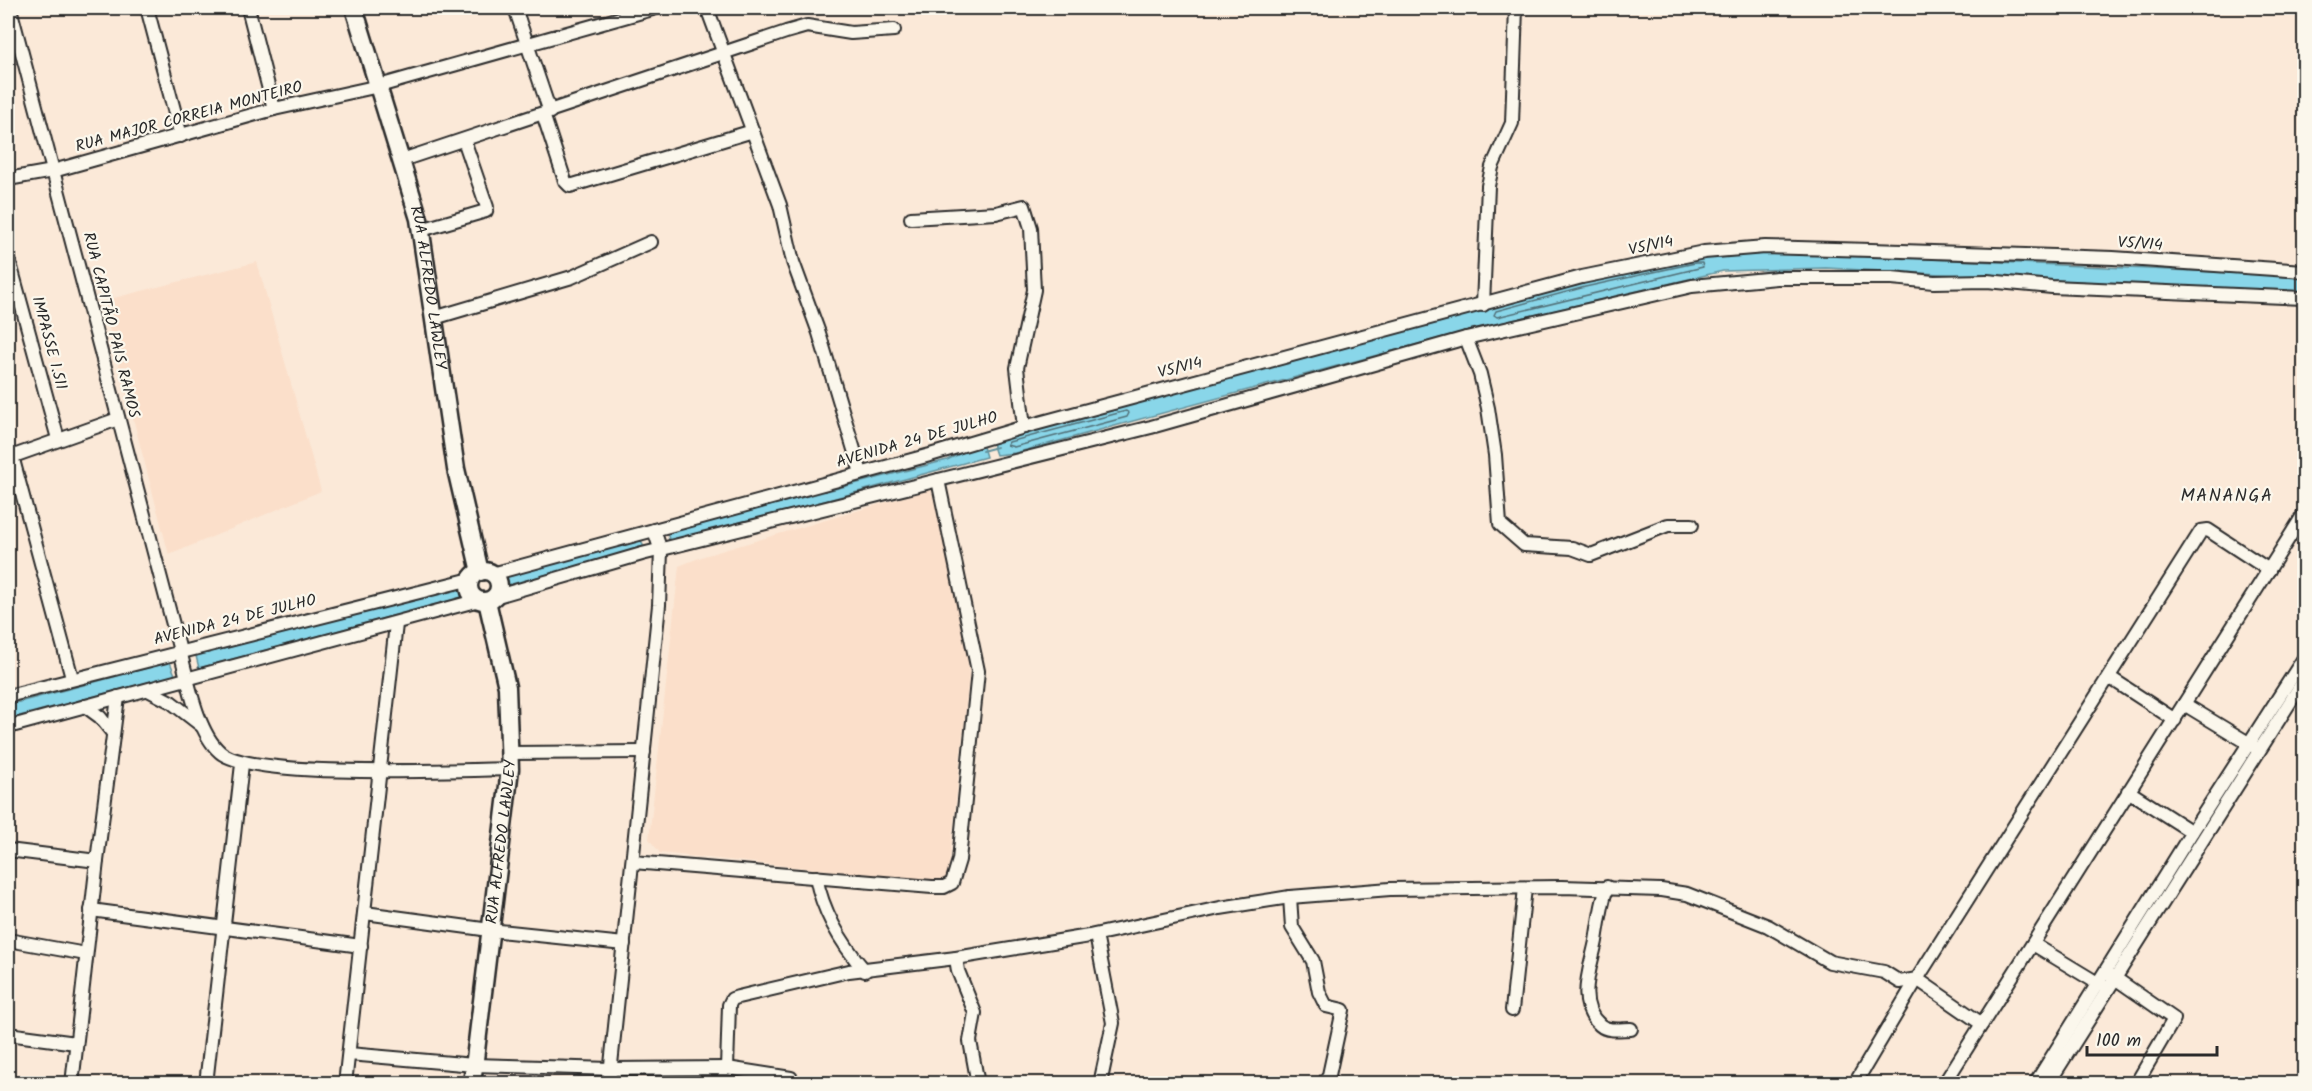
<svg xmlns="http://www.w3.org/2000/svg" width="2312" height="1091" font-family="Kalam,sans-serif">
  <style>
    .built { fill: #fbdfca }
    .water { fill: #89d6e9; stroke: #63929d; stroke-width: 1.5 }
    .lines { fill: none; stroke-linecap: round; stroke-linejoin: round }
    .shore { stroke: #516f77; stroke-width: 1.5 }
    .stream { stroke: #63929d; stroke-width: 2 }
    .minor-casing { stroke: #2b2b2b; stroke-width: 16 }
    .major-casing { stroke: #2b2b2b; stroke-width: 21 }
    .minor { stroke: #fbf7ec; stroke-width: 12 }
    .major { stroke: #fbf7ec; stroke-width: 16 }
    .labels { text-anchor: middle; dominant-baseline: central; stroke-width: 4.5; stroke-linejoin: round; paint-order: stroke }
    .street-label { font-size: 16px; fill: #2b2b2b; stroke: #fbf7ec }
    .neighbourhood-label { font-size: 18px; letter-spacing: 1.5px; fill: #2b2b2b; stroke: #fbf7ec }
  </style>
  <rect width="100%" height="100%" fill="#fbe9d8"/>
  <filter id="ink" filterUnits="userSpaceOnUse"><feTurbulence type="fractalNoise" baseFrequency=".0167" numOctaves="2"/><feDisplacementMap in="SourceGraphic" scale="12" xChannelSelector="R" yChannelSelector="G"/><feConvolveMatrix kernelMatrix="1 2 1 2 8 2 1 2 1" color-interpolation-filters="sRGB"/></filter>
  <g filter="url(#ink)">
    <g class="built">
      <polygon points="257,262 321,491 169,555 102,301"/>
      <polygon points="931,489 964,619 969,676 948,876 942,882 660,853 649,839 679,566 704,556"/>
    </g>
    <g class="water">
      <polygon points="1773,252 2304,276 2304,293 1826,268 1723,271 1466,331 1015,453 996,455 991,440 1584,282 1694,257"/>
      <polygon points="982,443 986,457 670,543 667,532 947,460"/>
      <polygon points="640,537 644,548 508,585 506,576"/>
      <polygon points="460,586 463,597 199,668 196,656"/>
      <polygon points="170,662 175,675 8,719 8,705"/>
    </g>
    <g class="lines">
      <g class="shore">
        <polygon points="1695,263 1702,263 1703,267 1497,317 1494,315 1496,311 1585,287"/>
        <polygon points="1126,411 1129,413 1127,417 1014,447 1007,445 1009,442"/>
      </g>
      <polyline class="stream" points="982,451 997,447"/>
      <g class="minor-casing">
        <g id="minor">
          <path d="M10,8L180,651C188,680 197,732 220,752C250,779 460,770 510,769"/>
          <polyline points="147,8 181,136"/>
          <polyline points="248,8 274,109"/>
          <polyline points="515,8 550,112"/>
          <polyline points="707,8 780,205 793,262 819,333 861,473"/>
          <polyline points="543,114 565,181 570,186 753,131"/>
          <polyline points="402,160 786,32 807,26 851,33 894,30"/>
          <polyline points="8,179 53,171 274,109 379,86 656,8"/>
          <polyline points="421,230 486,211 487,207 464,140"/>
          <polyline points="8,256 58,439"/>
          <polyline points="1483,305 1488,186 1492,167 1512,123 1516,8"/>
          <polyline points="434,318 572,277 651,242"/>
          <polyline points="1466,338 1480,374 1488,408 1495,455 1500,524 1524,545 1572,548 1591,555 1668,525 1692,525"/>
          <polyline points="1024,427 1582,277 1704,252 1765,247 1871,250 2113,258 2304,271"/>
          <polyline points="12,456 72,678"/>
          <polyline points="8,458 118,419"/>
          <polyline points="492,574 930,455 1024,427 1017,368 1034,290 1031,228 1024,206 996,213 911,218"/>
          <polyline points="494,597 642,554 1151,427 1466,338 1692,286 1777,278 1892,278 1934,282 1987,281 2052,287 2304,298"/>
          <polyline points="2109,677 2175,720"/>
          <polyline points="148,690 171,702 202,726"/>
          <polyline points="8,696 471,579"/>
          <polyline points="2184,704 2255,747"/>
          <polyline points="85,706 100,717 112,732"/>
          <polyline points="8,727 479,600"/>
          <polyline points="509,753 644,752"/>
          <polyline points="2128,791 2192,832"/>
          <polyline points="8,850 97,861"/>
          <polyline points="633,862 932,887 944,887 952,883 959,860 978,671 938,480"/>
          <path d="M816,877C823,913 841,943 865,971"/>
          <path d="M1607,887C1601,905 1599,922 1596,941C1591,967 1575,1004 1600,1025C1608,1032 1621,1029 1631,1029"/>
          <polyline points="1290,897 1292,927 1313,961 1319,992 1326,1006 1343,1010 1329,1075 1323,1084"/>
          <polyline points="91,910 361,946"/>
          <polyline points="365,913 490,930 624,944"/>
          <polyline points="1096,935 1113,1023 1100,1084"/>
          <polyline points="8,940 86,954"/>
          <polyline points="2033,944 2104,987"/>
          <polyline points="956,958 958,971 975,1013 970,1041 978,1084"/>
          <polyline points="2109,974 2174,1019 2136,1084"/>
          <polyline points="1512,1010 1525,888"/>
          <polyline points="8,1034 76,1043"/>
          <polyline points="349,1054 474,1065 611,1069 727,1068 791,1078"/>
          <polyline points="727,1068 729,1005 732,999 738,997 849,971 956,958 1089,936 1220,908 1290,897 1390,889 1562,887 1661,890 1687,894 1768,926 1830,962 1884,972 1900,982 1917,979 1982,1024"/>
          <polyline points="1857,1080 1917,979 2201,531 2208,530 2269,570"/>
          <polyline points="72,1084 97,861 118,697"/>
          <polyline points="206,1084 242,764"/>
          <polyline points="345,1084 396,624"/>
          <polyline points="609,1084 659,605 661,551 654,530"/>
          <polyline points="1944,1084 2304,514"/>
          <polyline points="2035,1084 2192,832 2304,658"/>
          <polyline points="2048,1084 2304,680"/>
        </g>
      </g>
      <g class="major-casing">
        <g id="major">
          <path id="s1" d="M354,8L419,219L456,469L480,572"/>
          <circle cx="484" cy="586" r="15"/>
          <path id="s2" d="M472,1084L510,769L507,687L487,601"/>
        </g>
      </g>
      <use href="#minor" class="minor"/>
      <use href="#major" class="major"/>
    </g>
  </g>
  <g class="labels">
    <g class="street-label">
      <text transform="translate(189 117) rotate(-15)">RUA MAJOR CORREIA MONTEIRO</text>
      <text transform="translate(2140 244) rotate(4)">V5/V14</text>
      <text transform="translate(1651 246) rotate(-12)">V5/V14</text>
      <text stroke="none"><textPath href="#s1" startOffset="290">RUA ALFREDO LAWLEY</textPath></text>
      <text transform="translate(111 325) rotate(76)">RUA CAPITÃO PAIS RAMOS</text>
      <text transform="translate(49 343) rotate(75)">IMPASSE 1.511</text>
      <text transform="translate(1180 368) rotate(-14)">V5/V14</text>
      <text transform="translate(917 440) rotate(-16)">AVENIDA 24 DE JULHO</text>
      <text transform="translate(235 620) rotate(-14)">AVENIDA 24 DE JULHO</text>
      <text stroke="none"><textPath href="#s2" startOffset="244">RUA ALFREDO LAWLEY</textPath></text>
    </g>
    <g class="neighbourhood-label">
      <text x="2227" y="496">MANANGA</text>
    </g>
  </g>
  <rect width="2312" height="1091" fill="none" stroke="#fbf7ec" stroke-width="30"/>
  <rect x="15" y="15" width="2282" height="1061" fill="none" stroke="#2b2b2b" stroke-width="2" filter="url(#ink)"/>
  <path d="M2087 1046v9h130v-9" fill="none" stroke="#2b2b2b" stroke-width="3"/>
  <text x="2096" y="1046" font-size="18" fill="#2b2b2b" stroke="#fbf7ec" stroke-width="4.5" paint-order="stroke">100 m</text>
</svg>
